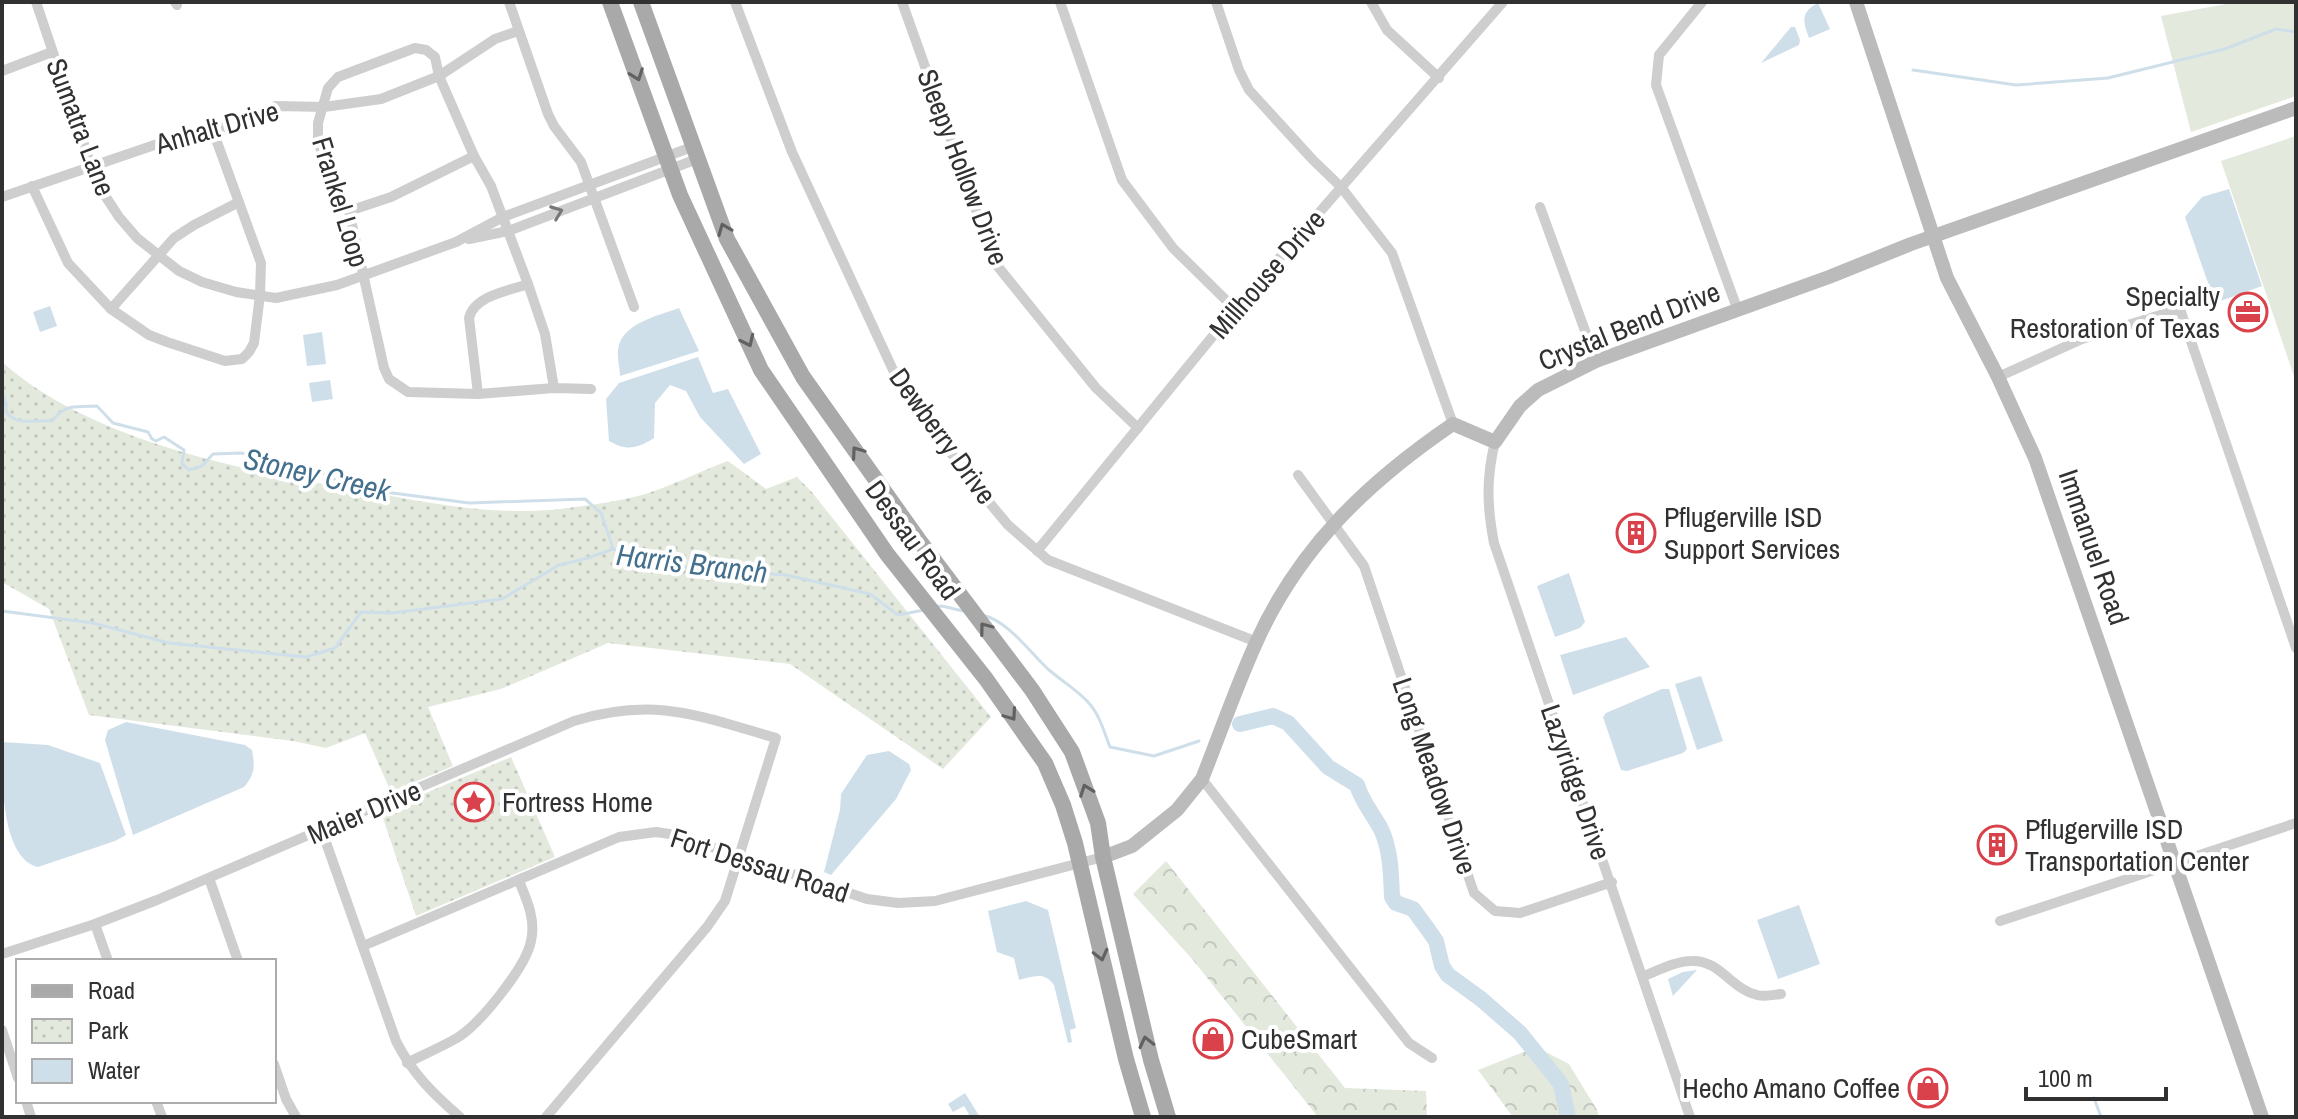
<svg xmlns="http://www.w3.org/2000/svg" width="2298" height="1119" font-family="'Archivo Narrow',sans-serif">
  <style>
    .green { fill: #e3e9dd }
    .forest { fill: url(#forest-crowns) }
    .park { fill: url(#park-dots) }
    .water { fill: #cedfea }
    .lines { fill: none; stroke-linecap: round; stroke-linejoin: round }
    .stream { stroke: #cedfea; stroke-width: 3 }
    .river { stroke: #cedfea; stroke-width: 16 }
    .street { stroke: #cecece; stroke-width: 10 }
    .secondary { stroke: #bbb; stroke-width: 14 }
    .primary { stroke: #a9a9a9; stroke-width: 16 }
    .oneway { stroke: #616161 }
    .oneway2 { stroke: #787878 }
    .labels { text-anchor: middle; dominant-baseline: central; stroke-width: 8; stroke-linejoin: round; paint-order: stroke }
    .street-label { font-size: 28px; fill: #313131; stroke: #fff }
    .poi-label { font-size: 28px; fill: #313131; stroke: #fff; text-anchor: start }
    .water-label { font-size: 30px; font-style: italic; fill: #44708e; stroke: #fff }
  </style>
  <defs>
    <pattern id="forest-crowns" width="20" height="18" patternUnits="userSpaceOnUse" patternTransform="scale(2)"><rect width="20" height="18" fill="#e3e9dd"/><path d="M2 6a3 3 0 1 1 6 0M12 15a3 3 0 1 1 6 0" fill="none" stroke="#c3c8be"/></pattern>
    <pattern id="park-dots" width="8" height="8" patternUnits="userSpaceOnUse" patternTransform="scale(2)"><rect width="8" height="8" fill="#e3e9dd"/><path d="M2 2h.1M6 6h.1" fill="none" stroke="#c3c8be" stroke-width="1.8" stroke-linecap="round"/></pattern>
  </defs>
  <rect width="100%" height="100%" fill="#fff"/>
  <g class="green">
    <polygon points="2237,2 2296,2 2296,96 2191,132 2161,16"/>
    <polygon points="2296,136 2296,382 2221,161"/>
  </g>
  <g class="forest">
    <polygon points="1166,861 1345,1088 1426,1091 1427,1117 1318,1117 1193,960 1133,894"/>
    <polygon points="1536,1047 1569,1064 1597,1110 1599,1117 1513,1117 1478,1070"/>
  </g>
  <g class="park">
    <path d="M2,362C96,445 253,472 374,493C434,504 498,516 560,509C585,506 613,502 638,496C668,488 698,472 728,461L766,489L797,477L811,491L991,717L943,769L790,664L608,643L501,689L428,707L453,766L391,792L365,733L326,748L293,741L89,715L49,609L2,582Z"/>
    <polygon points="511,757 555,857 416,916 381,812"/>
  </g>
  <g class="water">
    <path d="M1818,3L1830,29L1809,38C1803,22 1800,12 1818,3Z"/>
    <polygon points="1791,27 1795,27 1800,40 1799,45 1761,63"/>
    <polygon points="2229,189 2262,286 2215,303 2185,217 2202,197"/>
    <polygon points="50,306 57,326 40,332 33,312"/>
    <path d="M679,308L699,351L620,376C620,368 617,358 618,350C621,323 658,316 679,308Z"/>
    <polygon points="322,332 326,364 307,366 303,335"/>
    <path d="M698,357L713,393L728,389L761,454L744,464L700,417L686,391L670,385L655,403L654,438C637,449 626,451 609,441L606,399L619,383Z"/>
    <polygon points="330,380 333,399 312,402 309,383"/>
    <polygon points="1569,573 1585,622 1580,628 1555,637 1537,586"/>
    <polygon points="1626,637 1650,667 1573,695 1560,655"/>
    <polygon points="1701,676 1723,741 1697,750 1675,684"/>
    <polygon points="1662,689 1669,689 1687,749 1683,753 1627,771 1621,770 1603,717 1606,713"/>
    <path d="M126,722L245,745L252,750C255,766 255,774 244,787L133,835L105,740L108,730Z"/>
    <path d="M2,742L48,745L100,763L126,835L115,841L38,867C0,858 2,774 2,742Z"/>
    <polygon points="889,751 909,764 911,770 896,799 831,875 824,872 840,810 841,794 867,755"/>
    <path d="M1026,901L1048,910L1076,1028L1070,1030L1072,1042L1068,1043L1054,985C1044,971 1033,977 1019,980L1014,958L997,952L988,911Z"/>
    <polygon points="1799,905 1820,964 1778,979 1757,920"/>
    <polygon points="1697,970 1673,996 1668,979 1683,972"/>
    <polygon points="965,1093 980,1117 966,1117 969,1114 964,1106 953,1112 948,1104"/>
  </g>
  <g class="lines">
    <g class="stream">
      <polyline points="1913,70 2016,85 2108,78 2225,49 2276,29 2296,32"/>
      <path d="M2,391L6,404V412C18,427 36,419 52,421C68,402 74,408 97,406L113,423L148,432L152,439L156,441L164,437L184,450L182,464L189,470L202,466L213,454L241,453L267,458L295,469L316,470L336,480L385,492L469,503L585,499L601,513L613,548"/>
      <polyline points="935,607 942,606 963,611"/>
      <polyline points="2,611 93,623 169,643 306,657 335,648 361,612 392,613 502,599 559,565 588,558 613,549 658,565 786,575 870,594 898,615 924,610"/>
      <path d="M982,615C1009,621 1029,652 1049,670C1062,681 1077,690 1088,702C1100,715 1104,732 1110,747L1154,756L1199,741"/>
      <polyline points="2094,1098 2101,1117"/>
    </g>
    <path class="river" d="M1240,724L1273,716L1288,723L1328,767L1357,785C1362,802 1373,814 1381,829C1391,851 1391,874 1392,897L1396,903L1413,909L1427,928L1436,941L1442,966L1448,975L1481,999L1520,1033L1561,1084L1568,1117"/>
    <g class="street">
      <polyline points="36,2 91,165 102,191 119,217 137,238 179,271 202,282 236,292 276,298 337,285 456,242 503,217 692,147"/>
      <polyline points="175,2 177,5"/>
      <polyline points="509,2 548,114 554,126 581,162 634,307"/>
      <polyline points="735,2 792,152 900,385 978,489 1008,525 1048,560 1257,642"/>
      <polyline points="902,2 995,263 1096,388 1138,428"/>
      <polyline points="1060,2 1122,180 1173,248 1235,309"/>
      <polyline points="1216,2 1239,70 1249,90 1313,160 1341,187 1392,253 1453,424"/>
      <polyline points="1371,2 1387,30 1439,78"/>
      <polyline points="1702,2 1659,55 1656,85 1738,311"/>
      <polyline points="2,71 52,52"/>
      <polyline points="32,186 68,263 111,309 149,335 167,342 225,361 242,359 249,352 254,343 260,295 261,263 213,131"/>
      <polyline points="2,197 175,138 213,131 276,106 324,107 381,99 439,76 495,39 518,31"/>
      <polyline points="1540,207 1596,361"/>
      <polyline points="349,211 391,197 474,156"/>
      <polyline points="469,239 508,231 697,159"/>
      <polyline points="111,309 174,238 194,225 239,202"/>
      <polyline points="1998,377 2082,339 2180,309 2296,648"/>
      <polyline points="554,388 545,334 528,284 491,186 474,156 439,76 435,57 426,50 415,48 338,77 328,88 318,123 318,138 323,158 349,211 384,368 389,379 408,392 478,394 554,388 591,389"/>
      <path d="M478,394L469,318C474,296 508,291 528,284"/>
      <path d="M1495,442C1486,478 1487,507 1494,543L1690,1117"/>
      <polyline points="1298,475 1364,566 1474,893 1495,911 1520,913 1612,882"/>
      <polyline points="1037,551 1235,309 1503,2"/>
      <polyline points="1202,779 1409,1043 1432,1058"/>
      <path d="M322,831L396,1041C412,1073 433,1094 460,1117"/>
      <polyline points="209,878 238,961"/>
      <polyline points="2000,921 2296,823"/>
      <polyline points="95,924 108,961"/>
      <polyline points="363,946 619,837 656,832 676,835 867,899 898,903 935,901 1103,857"/>
      <path d="M2,954L95,924L157,900L574,721C655,696 699,716 776,738L725,901L707,927L546,1117"/>
      <path d="M1644,976C1659,970 1676,961 1692,961C1720,960 1731,989 1757,995C1765,997 1773,995 1781,994"/>
      <polyline points="2,1030 18,1078"/>
      <path d="M407,1063C423,1055 441,1047 457,1038C480,1024 526,967 531,941C536,920 527,900 519,881"/>
      <polyline points="274,1064 286,1099 296,1117"/>
      <polyline points="26,1101 31,1117"/>
      <polyline points="156,1101 162,1117"/>
    </g>
    <g class="secondary">
      <polyline points="1856,2 1947,278 1998,377 2035,458 2262,1117"/>
      <path d="M1103,857L1132,846L1177,810L1202,779C1220,734 1236,687 1256,643C1299,547 1368,482 1453,424L1495,442L1520,406L1538,390L1596,361L1829,277L1911,244L2296,108"/>
    </g>
    <g class="primary">
      <polyline points="610,2 680,195 761,370 887,554 986,679 1045,763 1063,805 1075,843 1126,1059 1143,1117"/>
      <polyline points="641,2 727,239 803,377 918,539 1032,690 1072,752 1098,823 1103,857 1151,1060 1168,1117"/>
    </g>
  </g>
  <defs><path id="oneway-chevron" d="M-2-3.5L2.5 0L-2 3.5" fill="none" stroke-width="1.6" stroke-linecap="round" stroke-linejoin="round" transform="scale(2)"/></defs>
  <g class="oneway">
    <use href="#oneway-chevron" transform="translate(637 75) rotate(70)"/>
    <use href="#oneway-chevron" transform="translate(724 229) rotate(-112)"/>
    <use href="#oneway-chevron" transform="translate(748 341) rotate(65)"/>
    <use href="#oneway-chevron" transform="translate(857 452) rotate(-125)"/>
    <use href="#oneway-chevron" transform="translate(985 628) rotate(-127)"/>
    <use href="#oneway-chevron" transform="translate(1011 715) rotate(55)"/>
    <use href="#oneway-chevron" transform="translate(1086 790) rotate(-110)"/>
    <use href="#oneway-chevron" transform="translate(1101 955) rotate(76)"/>
    <use href="#oneway-chevron" transform="translate(1146 1042) rotate(-103)"/>
  </g>
  <use class="oneway2" href="#oneway-chevron" transform="translate(557 212) rotate(-21)"/>
  <defs>
    <g id="office-ring" transform="scale(2)"><circle r="9.5" fill="#fff" stroke="#d9414b" stroke-width="1.5"/><path d="M-6-3h4V-5.5h4V-3h4V5H-6ZM-1-4.5V-3h2v-1.5ZM-6 0V1H6V0Z" fill="#d9414b"/></g>
    <g id="building-ring" transform="scale(2)"><circle r="9.5" fill="#fff" stroke="#d9414b" stroke-width="1.5"/><path d="M-4-6H4V6H1V3H-1V6H-4ZM-2.5-4.3h1.7v1.8h-1.7ZM.8-4.3h1.7v1.8H.8ZM-2.5-1h1.7V.8h-1.7ZM.8-1h1.7V.8H.8Z" fill="#d9414b"/></g>
    <g id="sight-ring" transform="scale(2)"><circle r="9.5" fill="#fff" stroke="#d9414b" stroke-width="1.5"/><path d="M0-6L1.8-2.2L6-1.7L2.9 1.2L3.7 5.4L0 3.3L-3.7 5.4L-2.9 1.2L-6-1.7L-1.8-2.2Z" fill="#d9414b"/></g>
    <g id="shop-ring" transform="scale(2)"><circle r="9.5" fill="#fff" stroke="#d9414b" stroke-width="1.5"/><path d="M-5-2.5h2.3a2.7 3.5 0 0 1 5.4 0H5L5.5 6h-11ZM-1.5-2.5h3a1.5 2.3 0 0 0-3 0Z" fill="#d9414b"/></g>
  </defs>
  <g fill-rule="evenodd">
    <use href="#office-ring" x="2248" y="312"/>
    <use href="#building-ring" x="1636" y="533"/>
    <use href="#sight-ring" x="474" y="802"/>
    <use href="#building-ring" x="1997" y="845"/>
    <use href="#shop-ring" x="1213" y="1039"/>
    <use href="#shop-ring" x="1928" y="1088"/>
  </g>
  <g class="labels">
    <g class="street-label">
      <text transform="translate(81 127) rotate(69)">Sumatra Lane</text>
      <text transform="translate(217 127) rotate(-16)">Anhalt Drive</text>
      <text transform="translate(963 167) rotate(69)">Sleepy Hollow Drive</text>
      <text transform="translate(341 202) rotate(73)">Frankel Loop</text>
      <text transform="translate(1267 274) rotate(-49)">Millhouse Drive</text>
      <text transform="translate(1629 326) rotate(-22)">Crystal Bend Drive</text>
      <text transform="translate(943 436) rotate(54)">Dewberry Drive</text>
      <text transform="translate(913 540) rotate(54)">Dessau Road</text>
      <text transform="translate(2094 547) rotate(71)">Immanuel Road</text>
      <text transform="translate(1435 776) rotate(71)">Long Meadow Drive</text>
      <text transform="translate(1576 782) rotate(71)">Lazyridge Drive</text>
      <text transform="translate(364 812) rotate(-23)">Maier Drive</text>
      <text transform="translate(760 865) rotate(18)">Fort Dessau Road</text>
    </g>
    <g class="poi-label">
      <text x="2220" y="296" text-anchor="end">Specialty<tspan x="2220" dy="32">Restoration of Texas</tspan></text>
      <text x="1664" y="517">Pflugerville ISD<tspan x="1664" dy="32">Support Services</tspan></text>
      <text x="502" y="802">Fortress Home</text>
      <text x="2025" y="829">Pflugerville ISD<tspan x="2025" dy="32">Transportation Center</tspan></text>
      <text x="1241" y="1039">CubeSmart</text>
      <text x="1900" y="1088" text-anchor="end">Hecho Amano Coffee</text>
    </g>
    <g class="water-label">
      <text transform="translate(317 474) rotate(13)">Stoney Creek</text>
      <text transform="translate(692 563) rotate(7)">Harris Branch</text>
    </g>
  </g>
  <rect width="2298" height="1119" fill="none" stroke="#313131" stroke-width="8"/>
  <rect x="16" y="959" width="260" height="144" fill="#ffffff" stroke="#adadad" stroke-width="2"/>
  <rect x="32" y="985" width="40" height="12" fill="#a9a9a9" stroke="#adadad" stroke-width="2"/>
  <text x="88" y="999" font-size="24" fill="#313131">Road</text>
  <rect x="32" y="1019" width="40" height="24" fill="url(#park-dots)" stroke="#adadad" stroke-width="2"/>
  <text x="88" y="1039" font-size="24" fill="#313131">Park</text>
  <rect x="32" y="1059" width="40" height="24" fill="#cedfea" stroke="#adadad" stroke-width="2"/>
  <text x="88" y="1079" font-size="24" fill="#313131">Water</text>
  <path d="M2026 1087v12h140v-12" fill="none" stroke="#313131" stroke-width="4"/>
  <text x="2038" y="1087" font-size="24" fill="#313131" stroke="#ffffff" stroke-width="6" paint-order="stroke">100 m</text>
</svg>
